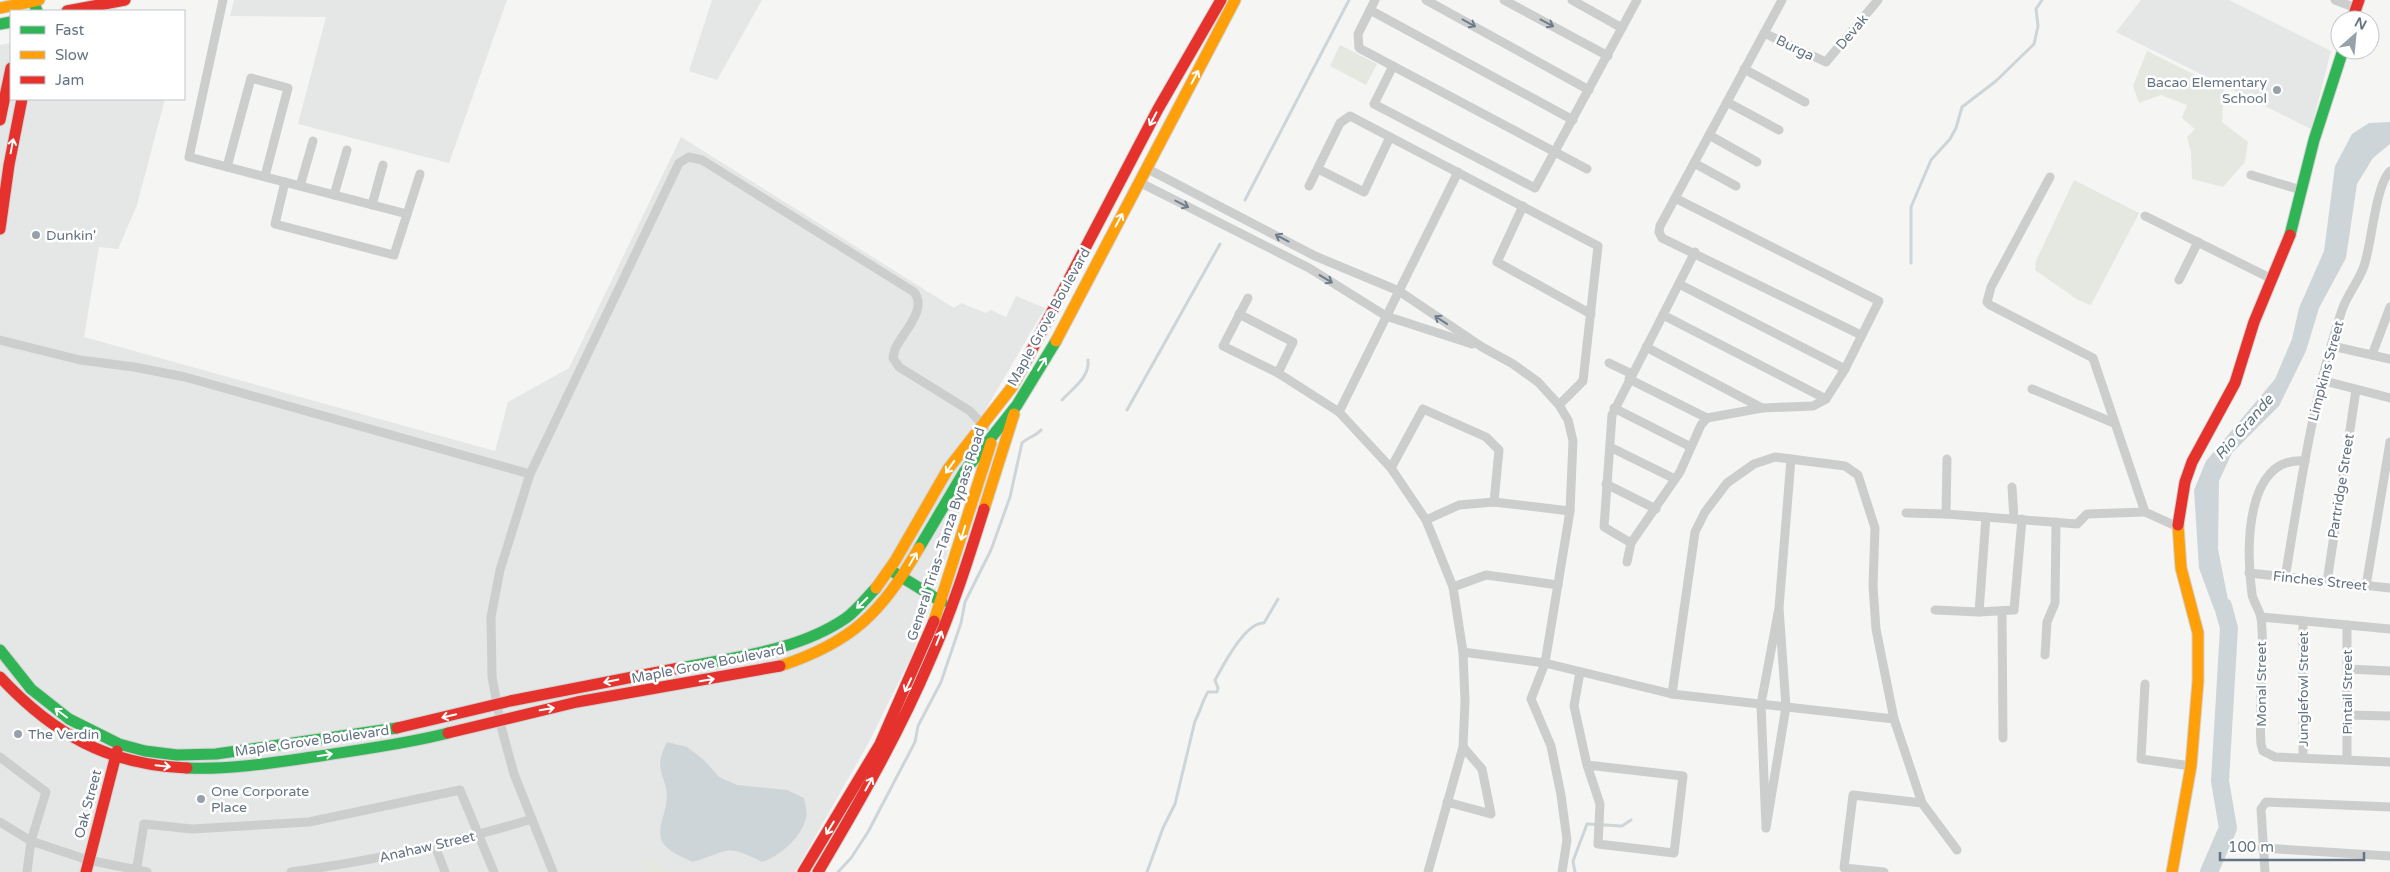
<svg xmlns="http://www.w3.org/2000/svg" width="2390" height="872" font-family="'Varela Round',sans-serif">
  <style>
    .built { fill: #e5e6e6 }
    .green { fill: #e4e8e1 }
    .water { fill: #ced5d8 }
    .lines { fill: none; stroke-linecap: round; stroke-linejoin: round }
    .stream { stroke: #ced5d8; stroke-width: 3 }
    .river { stroke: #ced5d8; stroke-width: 18 }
    .fast-casing { stroke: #d2d3d2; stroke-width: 13 }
    .slow-casing { stroke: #d2d3d2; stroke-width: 13 }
    .jam-casing { stroke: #d2d3d2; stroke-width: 13 }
    .street { stroke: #cccece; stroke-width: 9 }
    .fast { stroke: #30b455; stroke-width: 11 }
    .slow { stroke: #ff9f0a; stroke-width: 11 }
    .jam { stroke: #e5322d; stroke-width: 11 }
    .oneway { stroke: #6f7d8a }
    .oneway2 { stroke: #fff }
    .poi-dot { fill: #97a1aa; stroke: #fff; stroke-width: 2 }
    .labels { text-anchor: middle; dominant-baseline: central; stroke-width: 5; stroke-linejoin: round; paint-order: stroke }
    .street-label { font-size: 14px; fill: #657483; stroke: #fff }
    .poi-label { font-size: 14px; fill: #657483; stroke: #fff; text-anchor: start }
    .water-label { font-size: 15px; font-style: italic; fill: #607680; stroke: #fff }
  </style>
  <rect width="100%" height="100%" fill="#f5f5f3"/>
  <g class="built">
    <polygon points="234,0 507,0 449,163 298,124 326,17 230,16"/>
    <polygon points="712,0 762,0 717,80 689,71"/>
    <polygon points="2141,0 2229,0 2331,51 2311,129 2116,32"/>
    <polygon points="11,43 11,99 165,99 137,205 118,249 99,247 84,337 495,451 508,402 569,368 681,137 954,308 961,303 986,313 991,310 1006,317 1016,296 1045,308 983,414 958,520 929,612 909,661 869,742 795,872 0,872 0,45"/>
  </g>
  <g class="green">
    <polygon points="1340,45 1377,64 1366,85 1330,66"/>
    <polygon points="2147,51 2224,89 2222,122 2248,142 2245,162 2223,187 2192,179 2191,152 2187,137 2195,129 2182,118 2187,105 2161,95 2139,103 2133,86"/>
    <polygon points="2074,180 2139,213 2091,305 2078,300 2035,270 2036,261"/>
    <polygon points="644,860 683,872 641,872"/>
  </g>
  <g class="water">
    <polygon points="2390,122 2390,144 2373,158 2357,184 2346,258 2319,308 2306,351 2279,406 2232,453 2219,481 2218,549 2230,610 2229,628 2214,609 2199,568 2194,490 2206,461 2275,379 2292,339 2299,308 2324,251 2335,166 2352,134 2369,123"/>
    <path d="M667,742L687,747L704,760L719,777L737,785L787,790L804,798C805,804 808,813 806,818C801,838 780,856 762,862C724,843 730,851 693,862C684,858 669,852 663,843C656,831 664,817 666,805C671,776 650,774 667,742Z"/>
  </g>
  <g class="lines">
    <g class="stream">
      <polyline points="1245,200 1349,0"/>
      <polyline points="1911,263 1911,207 1931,160 1950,139 1956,128 1962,107 1996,81 2034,44 2038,26 2036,9 2042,0"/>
      <path d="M1062,400C1073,388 1090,377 1088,360"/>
      <polyline points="1127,410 1220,244"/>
      <path d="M838,872L851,858L868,832L915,742L918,726L941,682L961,623L965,602L991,550L1010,497L1022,443C1028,437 1036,436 1041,430"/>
      <path d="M1147,872L1163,828L1175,804L1195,721C1201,710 1202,701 1208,692H1217L1218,688L1215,680C1223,666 1245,622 1264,623L1278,599"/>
      <polyline points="1575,872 1573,861 1587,824 1622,826 1631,820"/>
    </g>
    <polyline class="river" points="2209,872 2228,828 2220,781 2229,628 2223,606"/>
    <g class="fast-casing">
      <g id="fast">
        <polyline points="33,1 37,11"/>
        <polyline points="0,24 11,22"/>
        <polyline points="2290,235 2314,140 2343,50"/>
        <polyline points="919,548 964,472 1017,405 1056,341"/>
        <polyline points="895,573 942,602"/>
        <polyline points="0,650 31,689 69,719 119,744 145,751 177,755 216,754 397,728"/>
        <path d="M679,668C735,657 798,651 846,618C857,610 866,598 876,588"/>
        <path d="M187,768C232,770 277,762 320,756C363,749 406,744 448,733"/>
      </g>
    </g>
    <g class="slow-casing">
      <g id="slow">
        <polyline points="0,8 39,0"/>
        <polyline points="1056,341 1235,0"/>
        <polyline points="984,509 1014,414"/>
        <polyline points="876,588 895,561 948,469 1012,387 1025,363"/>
        <polyline points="934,621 991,443"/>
        <path d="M780,666C853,642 881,613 919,548"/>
        <polyline points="2172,872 2191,766 2198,681 2198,633 2181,568 2178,525"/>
      </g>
    </g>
    <g class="jam-casing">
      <g id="jam">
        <polyline points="67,11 125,0"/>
        <polyline points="2352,20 2359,0"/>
        <polyline points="0,120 11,68"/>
        <polyline points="0,229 9,165 22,99"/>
        <polyline points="1025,363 1158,109 1221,0"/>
        <polyline points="2178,525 2185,482 2192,462 2235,383 2254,322 2290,235"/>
        <path d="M0,677C53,734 108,765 187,768"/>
        <polyline points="397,728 510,701 679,668"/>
        <polyline points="448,733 577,702 780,666"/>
        <polyline points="86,872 117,751"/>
        <polyline points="803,872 880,744 934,621"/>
        <path d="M818,872C859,803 899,733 930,660C952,611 968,560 984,509"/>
      </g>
    </g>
    <g class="street">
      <polyline points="223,0 189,157 407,214"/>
      <polyline points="1375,0 1358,34 1359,48 1587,169"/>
      <polyline points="1426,0 1589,90"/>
      <polyline points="1504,0 1608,56"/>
      <polyline points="1572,0 1622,28"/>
      <polyline points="1782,0 1660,226 1659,232 1662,238 1861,335"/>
      <polyline points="2335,0 2356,8"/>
      <polyline points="1370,10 1573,120"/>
      <polyline points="1764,33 1826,62 1878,0"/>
      <polyline points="1393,66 1374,104 1535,188 1637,0"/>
      <polyline points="1744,69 1805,102"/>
      <polyline points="1727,102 1779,130"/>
      <polyline points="1709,135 1757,162"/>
      <polyline points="1694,163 1736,186"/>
      <polyline points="227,167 251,78 288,88 265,176"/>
      <polyline points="1146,168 1315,256 1399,291 1482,347 1513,364 1538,382 1559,405 1568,420 1573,441 1570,511 1545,663 1531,699 1551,746 1561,795 1567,840 1562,872"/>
      <polyline points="1318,169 1364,192 1390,137"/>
      <polyline points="2251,175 2301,190"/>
      <polyline points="2050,177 1991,287 1987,302 1990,305 2093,358 2145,512 2178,527"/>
      <polyline points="285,182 275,224 394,255 420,174"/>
      <polyline points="1139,182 1309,268 1386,316 1472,344"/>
      <polyline points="300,186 313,141"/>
      <polyline points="1309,186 1340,123 1350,116 1598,246 1583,381 1559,405"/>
      <polyline points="334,195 347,150"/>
      <polyline points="1675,198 1879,301 1845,369 1826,399 1813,406 1762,408 1707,418 1701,425 1680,472 1631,543 1604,527 1612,415 1695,252"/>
      <polyline points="372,205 383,165"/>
      <polyline points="1523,206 1497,262 1591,314"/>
      <polyline points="2145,216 2272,279"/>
      <polyline points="2179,280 2198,242"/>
      <polyline points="1679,284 1845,369"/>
      <polyline points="1248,298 1223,346 1278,373 1339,412 1391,468 1426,520 1453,587 1463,652 1465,701 1463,747 1428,872"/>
      <polyline points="1239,314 1293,342 1278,373"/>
      <polyline points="1663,315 1826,399"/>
      <polyline points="0,340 80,360 134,367 185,377 530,474"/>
      <polyline points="2332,346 2390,359"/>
      <polyline points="1646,347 1762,408"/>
      <polyline points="2372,355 2390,307"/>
      <polyline points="1609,363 1632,374"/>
      <polyline points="1629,379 1707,418"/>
      <polyline points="2321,380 2390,398"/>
      <polyline points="2032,389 2114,423"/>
      <polyline points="1614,408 1691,447"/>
      <polyline points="1339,412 1458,172"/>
      <polyline points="1610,447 1675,479"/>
      <polyline points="1947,459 1946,514 2077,524 2087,514 2145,512"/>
      <path d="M2305,461C2244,455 2246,553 2252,594C2253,602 2260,610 2261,618C2266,658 2258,704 2261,744L2263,751L2275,757L2390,762"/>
      <polyline points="1391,468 1423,409 1486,437 1499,450 1494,502"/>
      <polyline points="1606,484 1656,509"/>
      <polyline points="2012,487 2014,519"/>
      <polyline points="1906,513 1946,514"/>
      <polyline points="1986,517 1979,612 2014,610 2022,519"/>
      <polyline points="1426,520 1459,505 1494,502 1570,511"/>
      <polyline points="1627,562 1631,543"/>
      <polyline points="2249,573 2390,588"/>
      <path d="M2285,578C2300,488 2313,397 2342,310C2347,295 2359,281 2364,266C2372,243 2375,187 2390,171"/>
      <polyline points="2327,582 2356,390"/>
      <polyline points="2366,586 2390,442"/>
      <polyline points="1453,587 1486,575 1558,585"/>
      <polyline points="1779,608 1786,707 1766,828 1761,704 1779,608 1791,459"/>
      <polyline points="1935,610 1979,612"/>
      <polyline points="2002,611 2003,738"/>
      <polyline points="2261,617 2390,629"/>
      <polyline points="1463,652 1545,663 1672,694 1894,719"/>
      <polyline points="2045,655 2047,622 2055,603 2056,522"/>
      <polyline points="2347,669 2390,671"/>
      <polyline points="1580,672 1574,706 1587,765 1600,804 1598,844 1674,853 1683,776 1587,765"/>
      <polyline points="2145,684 2141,759 2191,766"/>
      <polyline points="1672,694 1695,532 1705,512 1727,483 1754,464 1775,457 1845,466 1858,475 1875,528 1873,586 1876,629 1894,719 1922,803 1957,850"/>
      <polyline points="2347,715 2390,716"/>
      <polyline points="0,757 46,792 31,841 27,872"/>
      <polyline points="2303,758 2303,621"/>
      <polyline points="2347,760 2347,625"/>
      <polyline points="1447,802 1491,814 1482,769 1463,747"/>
      <polyline points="0,822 31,841 88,860 147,872"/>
      <polyline points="435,846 445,872"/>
      <polyline points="2262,848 2390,856"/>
      <polyline points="136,872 144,824 192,829 309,822 460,790 494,872"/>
      <path d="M291,872C373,861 453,843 532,819"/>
      <path d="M553,872L514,774L502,730L492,677L491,617L500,570L530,474L679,163L689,157L702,160L914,292C928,309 903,332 895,349L893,358L899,367L970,411L985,427"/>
      <polyline points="1884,872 1844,868 1853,795 1922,803"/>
      <polyline points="2265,872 2261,809 2266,802 2390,807"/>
    </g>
    <use href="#fast" class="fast"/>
    <use href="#slow" class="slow"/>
    <use href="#jam" class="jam"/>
  </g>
  <defs><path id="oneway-shaft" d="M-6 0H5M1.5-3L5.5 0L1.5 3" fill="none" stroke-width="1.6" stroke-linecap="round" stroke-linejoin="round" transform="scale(1.25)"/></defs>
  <g class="oneway">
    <use href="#oneway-shaft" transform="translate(1469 23) rotate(29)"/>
    <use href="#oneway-shaft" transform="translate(1547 23) rotate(28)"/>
    <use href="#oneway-shaft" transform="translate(1182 204) rotate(27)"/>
    <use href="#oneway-shaft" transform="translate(1282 238) rotate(-152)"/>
    <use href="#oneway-shaft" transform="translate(1326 279) rotate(31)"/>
    <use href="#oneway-shaft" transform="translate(1441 320) rotate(-146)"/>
  </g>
  <g class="oneway2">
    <use href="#oneway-shaft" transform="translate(1195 77) rotate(-62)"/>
    <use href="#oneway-shaft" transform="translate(1153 119) rotate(118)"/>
    <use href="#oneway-shaft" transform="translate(12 146) rotate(-79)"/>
    <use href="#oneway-shaft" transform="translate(1119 220) rotate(-62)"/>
    <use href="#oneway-shaft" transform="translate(1042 364) rotate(-58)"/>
    <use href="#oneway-shaft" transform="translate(950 467) rotate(125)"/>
    <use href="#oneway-shaft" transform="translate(963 533) rotate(107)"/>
    <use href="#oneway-shaft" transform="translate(913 559) rotate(-60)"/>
    <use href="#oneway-shaft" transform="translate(862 603) rotate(135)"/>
    <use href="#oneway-shaft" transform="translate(939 638) rotate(-68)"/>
    <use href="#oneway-shaft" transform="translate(707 680) rotate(-10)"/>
    <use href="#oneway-shaft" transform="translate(611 681) rotate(169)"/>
    <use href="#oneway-shaft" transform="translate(908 685) rotate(115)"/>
    <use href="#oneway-shaft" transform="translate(547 709) rotate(-10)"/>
    <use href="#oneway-shaft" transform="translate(61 713) rotate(-143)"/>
    <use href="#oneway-shaft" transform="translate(449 716) rotate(166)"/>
    <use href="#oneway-shaft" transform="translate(325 755) rotate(-9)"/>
    <use href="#oneway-shaft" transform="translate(163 766) rotate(6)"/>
    <use href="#oneway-shaft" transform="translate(869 784) rotate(-61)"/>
    <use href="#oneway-shaft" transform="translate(830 828) rotate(121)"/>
  </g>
  <g class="poi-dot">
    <circle cx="2277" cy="90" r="5"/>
    <circle cx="36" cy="235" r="5"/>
    <circle cx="18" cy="734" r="5"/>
    <circle cx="201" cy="799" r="5"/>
  </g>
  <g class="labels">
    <g class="street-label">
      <text transform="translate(1852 32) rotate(-50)">Devak</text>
      <text transform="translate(1795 48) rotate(26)">Burga</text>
      <text transform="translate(1049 317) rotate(-61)">Maple Grove Boulevard</text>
      <text transform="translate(2326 371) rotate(-75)">Limpkins Street</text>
      <text transform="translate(2341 486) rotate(-81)">Partridge Street</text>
      <text transform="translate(946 534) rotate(-72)">General Trias–Tanza Bypass Road</text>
      <text transform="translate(2320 581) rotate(6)">Finches Street</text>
      <text transform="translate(708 664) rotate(-11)">Maple Grove Boulevard</text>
      <text transform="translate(2261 684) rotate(-90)">Monal Street</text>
      <text transform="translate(2303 689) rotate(-90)">Junglefowl Street</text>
      <text transform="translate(2347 692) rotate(-90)">Pintail Street</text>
      <text transform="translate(312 741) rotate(-8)">Maple Grove Boulevard</text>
      <text transform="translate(88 804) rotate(-75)">Oak Street</text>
      <text transform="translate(427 847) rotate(-13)">Anahaw Street</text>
    </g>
    <g class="poi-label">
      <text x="2267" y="82" text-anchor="end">Bacao Elementary<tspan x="2267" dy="16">School</tspan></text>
      <text x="46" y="235">Dunkin'</text>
      <text x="28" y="734">The Verdin</text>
      <text x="211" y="791">One Corporate<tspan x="211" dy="16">Place</tspan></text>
    </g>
    <g class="water-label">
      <text transform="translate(2244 427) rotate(-49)">Rio Grande</text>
    </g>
  </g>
  <rect x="10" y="10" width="175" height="90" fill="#ffffff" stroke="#c1c7cd"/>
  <rect x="20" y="26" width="25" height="8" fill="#30b455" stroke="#c1c7cd"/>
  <text x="55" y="35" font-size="15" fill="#657483">Fast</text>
  <rect x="20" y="51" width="25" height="8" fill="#ff9f0a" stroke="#c1c7cd"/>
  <text x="55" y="60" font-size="15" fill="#657483">Slow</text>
  <rect x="20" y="76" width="25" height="8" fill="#e5322d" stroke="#c1c7cd"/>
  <text x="55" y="85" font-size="15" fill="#657483">Jam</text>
  <g transform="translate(2355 35) rotate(27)"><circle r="24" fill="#ffffff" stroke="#c1c7cd"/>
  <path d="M0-4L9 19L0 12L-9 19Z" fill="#97a1aa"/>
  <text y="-8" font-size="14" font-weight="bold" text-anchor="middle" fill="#657483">N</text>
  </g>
  <path d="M2220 852v8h144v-8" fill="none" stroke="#657483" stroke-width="2.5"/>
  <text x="2228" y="852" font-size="15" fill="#657483" stroke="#ffffff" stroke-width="4" paint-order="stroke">100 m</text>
</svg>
